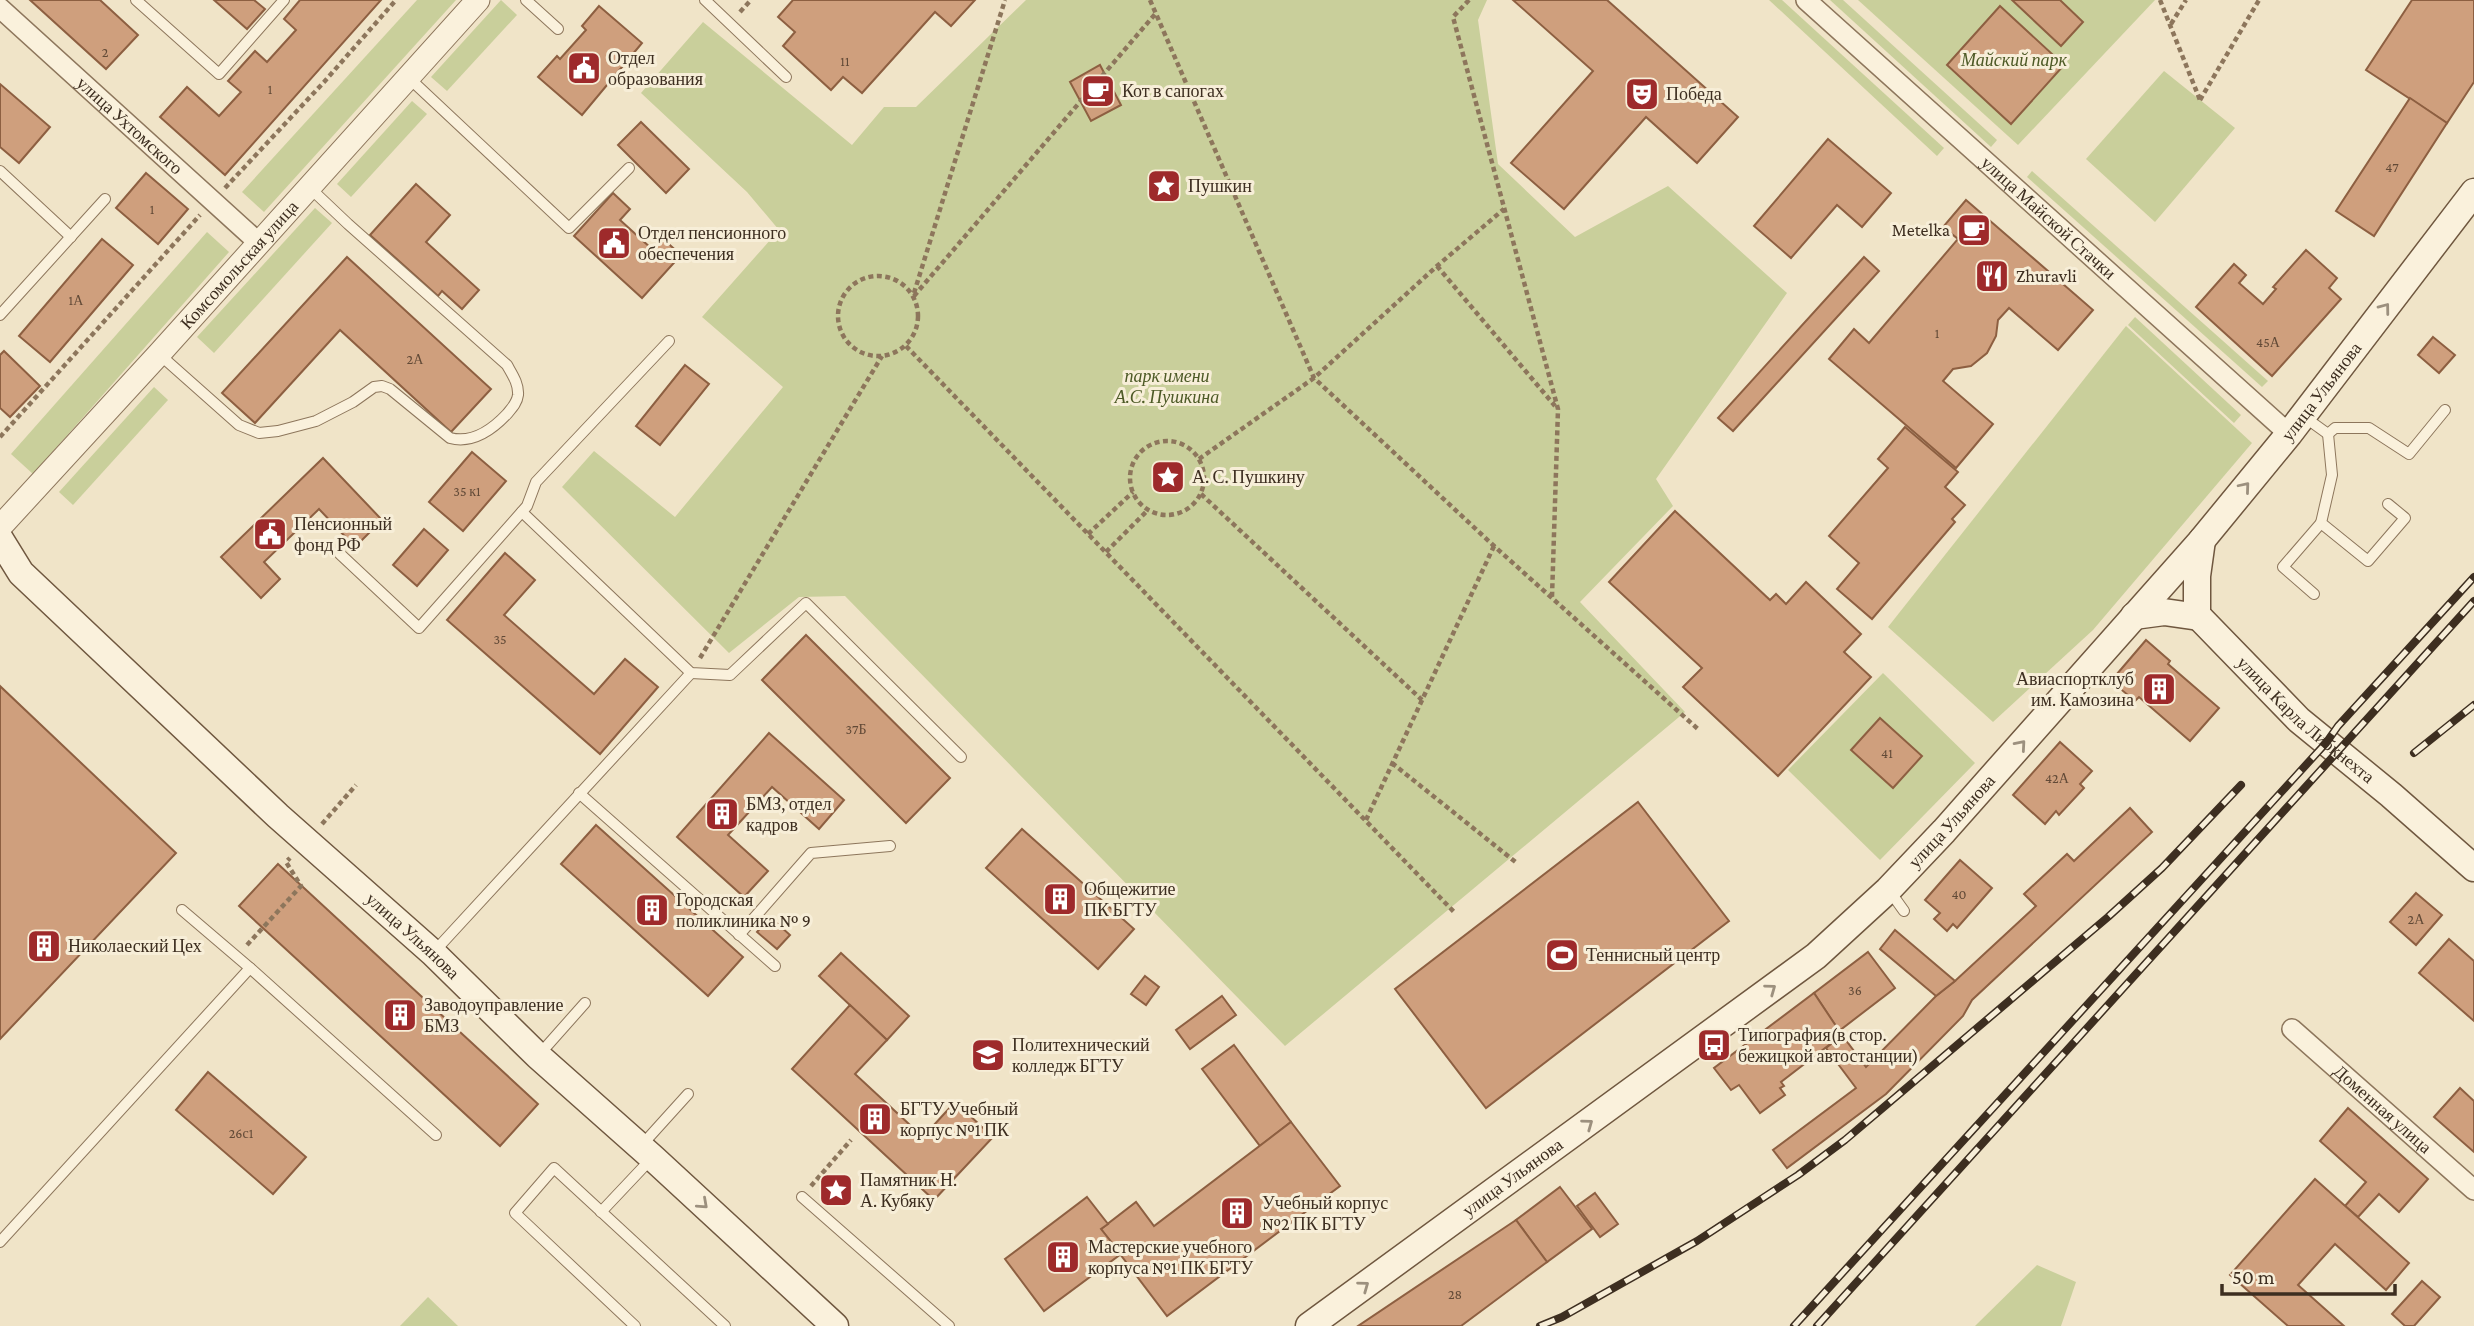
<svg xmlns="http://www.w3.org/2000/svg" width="2474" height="1326" font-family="'Crimson Pro',serif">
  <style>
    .green { fill: #c9cf9b }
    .building { fill: #cf9f7d; stroke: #8d5f41; stroke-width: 2 }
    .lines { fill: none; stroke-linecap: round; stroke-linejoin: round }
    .service-casing { stroke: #8d765c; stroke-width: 12 }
    .minor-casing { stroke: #8d765c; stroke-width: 22 }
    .tertiary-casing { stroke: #8d765c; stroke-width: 25 }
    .secondary-casing { stroke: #6f573f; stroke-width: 29 }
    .path { stroke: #8d765c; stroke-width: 4.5; stroke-dasharray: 5 3.5; stroke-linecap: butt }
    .service { stroke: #faf1dc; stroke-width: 10 }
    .minor { stroke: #faf1dc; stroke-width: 19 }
    .tertiary { stroke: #faf1dc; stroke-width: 23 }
    .secondary { stroke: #faf1dc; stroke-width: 26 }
    .rail-casing { stroke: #3d2e20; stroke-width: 8 }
    .rail { stroke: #f7eed8; stroke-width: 5; stroke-dasharray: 16; stroke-linecap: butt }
    .oneway { stroke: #9c907e }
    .labels { text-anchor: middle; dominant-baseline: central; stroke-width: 6; stroke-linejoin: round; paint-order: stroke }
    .number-label { font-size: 14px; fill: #624a37 }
    .poi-label { font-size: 18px; fill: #3d2e20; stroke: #f7eed8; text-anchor: start }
    .park-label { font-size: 18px; font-style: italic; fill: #4d5a26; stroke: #f7eed8 }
    .street-label { font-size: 18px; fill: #3d2e20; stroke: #f7eed8 }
  </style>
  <rect width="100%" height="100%" fill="#f0e4c8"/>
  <g class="green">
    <polygon points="417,0 456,0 264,212 242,192"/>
    <polygon points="501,0 517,15 447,91 431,77"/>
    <polygon points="1026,0 1487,0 1478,20 1498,164 1575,237 1668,186 1787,293 1656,479 1673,506 1580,602 1685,712 1285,1046 845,596 799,597 729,653 562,487 594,451 675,517 783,387 702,317 779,230 747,192 641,93 703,22 852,145 884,107 916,107"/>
    <polygon points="1769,0 1782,0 1944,148 1937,156"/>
    <polygon points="1830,0 1843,0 1997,140 1991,147"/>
    <polygon points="1858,0 2155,0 2018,145"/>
    <polygon points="2164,71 2235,128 2155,222 2086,159"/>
    <polygon points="412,101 427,114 351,197 337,184"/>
    <polygon points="2032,171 2268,381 2262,387 2027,177"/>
    <polygon points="315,208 332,223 214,353 197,337"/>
    <polygon points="207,232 229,252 33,474 11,454"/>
    <polygon points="2135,317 2241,415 2234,423 2128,325"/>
    <polygon points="2126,326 2252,443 2093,630 1993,722 1888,627"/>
    <polygon points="154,387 168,400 73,505 59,492"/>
    <polygon points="1883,673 1975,763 1880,860 1788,770"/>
    <polygon points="2037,1265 2076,1282 2061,1326 1975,1326"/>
    <polygon points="428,1297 458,1326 400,1326"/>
  </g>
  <g class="building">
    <polygon points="30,0 100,0 138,35 106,69"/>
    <polygon points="214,0 254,0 265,9 247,29"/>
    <polygon points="300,0 381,0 225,175 160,117 187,87 219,116 241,92 228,81 255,51 267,62 296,30 284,19"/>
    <polygon points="793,0 975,0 951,26 935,12 862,93 843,77 831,90 783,46 795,32 778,17"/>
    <polygon points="1513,0 1607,0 1738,117 1697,163 1646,117 1564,209 1511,163 1593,71"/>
    <polygon points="2012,0 2060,0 2083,22 2061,46"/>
    <polygon points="2412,0 2474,0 2474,82 2447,123 2366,70"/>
    <polygon points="599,6 642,43 582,115 538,77 557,56 560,59 586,30 582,26"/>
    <polygon points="2000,6 2064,65 2011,124 1947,65"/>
    <polygon points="1100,65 1121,105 1091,121 1070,82"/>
    <polygon points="0,84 50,127 19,163 0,147"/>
    <polygon points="2410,98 2447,123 2374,236 2336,211"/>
    <polygon points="641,122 689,169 666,193 618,145"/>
    <polygon points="1828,139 1891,193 1862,227 1837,205 1791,258 1754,226"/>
    <polygon points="146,173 188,209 158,244 116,208"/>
    <polygon points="416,184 450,215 426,242 479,290 462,309 442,291 438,296 370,235"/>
    <polygon points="613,193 630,209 620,220 652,249 662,238 681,255 642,298 574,236"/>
    <polygon points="1966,200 2093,310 2058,350 2009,308 1998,320 1996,336 1987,353 1971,366 1953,369 1943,381 1993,424 1956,468 1829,359 1854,329 1869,343 1958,239 1943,227"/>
    <polygon points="102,239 133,265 50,362 19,336"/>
    <polygon points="2306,250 2337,278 2329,288 2341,299 2272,376 2196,307 2234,264 2246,275 2239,283 2263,304 2276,289 2273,287"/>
    <polygon points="347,257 491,389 451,432 340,330 255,423 222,393"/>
    <polygon points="1864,257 1879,271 1733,431 1718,418"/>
    <polygon points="2433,337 2455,355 2439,373 2418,355"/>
    <polygon points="4,351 40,386 10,417 0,408 0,355"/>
    <polygon points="685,365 709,384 660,445 636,426"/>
    <polygon points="1905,427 1958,472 1945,487 1965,505 1952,519 1955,522 1872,619 1837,589 1859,563 1829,536 1888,468 1878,459"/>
    <polygon points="472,452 506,481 463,531 429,502"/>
    <polygon points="323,458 382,520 355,547 319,509 264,562 280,579 261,598 221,557"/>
    <polygon points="1675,511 1770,600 1776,594 1786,604 1806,582 1861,634 1844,652 1871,677 1778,776 1683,687 1702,668 1609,582"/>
    <polygon points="424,529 448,550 417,586 393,565"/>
    <polygon points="505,553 535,580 504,615 594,694 625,659 658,687 600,754 447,620"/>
    <polygon points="806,635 950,778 906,823 762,680"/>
    <polygon points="2146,640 2170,661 2168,664 2219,708 2190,741 2139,697 2135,701 2111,681"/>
    <polygon points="0,686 176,853 0,1039"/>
    <polygon points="1880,718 1922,756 1893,788 1851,750"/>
    <polygon points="769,733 844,800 819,829 772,787 728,835 768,871 744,897 677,837"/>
    <polygon points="2060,742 2092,771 2080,784 2084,788 2059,815 2056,811 2045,824 2013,795"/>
    <polygon points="1638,802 1729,921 1486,1108 1395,989"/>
    <polygon points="2130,808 2152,832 1972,1000 1963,1016 1886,1094 1787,1168 1773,1150 1856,1088 1826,1048 1842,1035 1866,1067 1936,996 1955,981 2036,906 2024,894 2067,854 2074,861"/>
    <polygon points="596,825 743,957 708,996 561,864"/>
    <polygon points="1022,829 1134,929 1098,969 986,868"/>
    <polygon points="1960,860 1992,888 1957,928 1953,924 1947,931 1934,919 1940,913 1925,900"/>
    <polygon points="278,864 538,1104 500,1146 239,906"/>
    <polygon points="2416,893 2442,915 2416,945 2390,922"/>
    <polygon points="770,917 790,935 777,949 757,932"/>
    <polygon points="1895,930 1955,981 1936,996 1880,949"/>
    <polygon points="2449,939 2474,961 2474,1021 2419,973"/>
    <polygon points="1868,952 1895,988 1839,1031 1814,993"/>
    <polygon points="841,953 909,1016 887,1040 819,976"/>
    <polygon points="1145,976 1159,987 1146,1005 1131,994"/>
    <polygon points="1814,993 1842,1035 1781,1082 1784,1086 1780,1088 1785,1095 1760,1113 1739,1085 1731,1090 1714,1068"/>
    <polygon points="1222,996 1236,1015 1190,1049 1176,1030"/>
    <polygon points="850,1005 887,1040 855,1074 923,1137 955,1102 993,1137 934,1200 792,1069"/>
    <polygon points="1234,1045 1291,1122 1260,1146 1202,1069"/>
    <polygon points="208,1072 306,1157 273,1194 176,1110"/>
    <polygon points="2460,1088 2474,1101 2474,1152 2434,1117"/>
    <polygon points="2348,1108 2428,1179 2399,1212 2379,1194 2358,1217 2345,1206 2366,1182 2320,1141"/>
    <polygon points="1291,1122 1340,1186 1167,1316 1101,1229 1136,1202 1154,1226"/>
    <polygon points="2315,1179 2409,1263 2386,1290 2335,1244 2298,1285 2344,1326 2288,1326 2230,1275"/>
    <polygon points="1560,1187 1592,1229 1547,1262 1516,1220"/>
    <polygon points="1595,1193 1618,1224 1600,1237 1577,1206"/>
    <polygon points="1087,1197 1108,1224 1101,1229 1121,1254 1044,1311 1005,1259"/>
    <polygon points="1516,1220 1547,1262 1461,1326 1358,1326"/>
    <polygon points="2422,1281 2440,1297 2414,1326 2405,1326 2392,1314"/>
  </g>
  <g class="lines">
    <g class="service-casing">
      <g id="service">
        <polyline points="136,0 219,74 284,0"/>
        <polyline points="526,0 558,29"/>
        <polyline points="705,0 786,77"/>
        <polyline points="409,78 569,228 629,168"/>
        <polyline points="0,171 71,237"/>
        <polyline points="0,315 105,199"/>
        <path d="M159,354L239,425L259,433L278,431L316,421L353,402L374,387L382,386L390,389L450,438C473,444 492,430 507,414C512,408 517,403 518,395C519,384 512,374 507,365L348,224L310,188"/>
        <polyline points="2303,416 2328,434 2335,428 2369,428 2409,454 2445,410"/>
        <polyline points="2328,434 2332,475 2321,523 2368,561 2405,518 2388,504"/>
        <polyline points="522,512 691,673 730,675 806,603 961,757"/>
        <polyline points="340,554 419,628 527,506 536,482 669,341"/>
        <polyline points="2314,594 2283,567 2321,523"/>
        <polyline points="579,793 775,966"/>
        <polyline points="1889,890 1904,911"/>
        <polyline points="182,910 250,968"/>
        <polyline points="739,935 811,853 890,846"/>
        <polyline points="433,953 691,673"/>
        <polyline points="538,1056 585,1003"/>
        <polyline points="641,1146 688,1094"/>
        <polyline points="802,1197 949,1326"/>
        <polyline points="601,1212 651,1159"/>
        <polyline points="0,1242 250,968 436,1135"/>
        <polyline points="635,1326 515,1213 554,1168 725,1326"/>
      </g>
    </g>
    <g class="minor-casing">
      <g id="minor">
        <path id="s1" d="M1806,0L2289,434"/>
        <path id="s2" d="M0,8L259,243"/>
        <path id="s3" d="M2292,1029L2474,1190"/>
      </g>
    </g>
    <g class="tertiary-casing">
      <g id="tertiary">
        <path id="s4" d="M0,527L159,354L478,0"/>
      </g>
    </g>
    <g class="secondary-casing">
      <g id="secondary">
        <path id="s5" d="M0,539L21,573L278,816L433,953L538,1056L653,1158L835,1326"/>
        <path id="s6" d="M2202,540L2197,576V612L2199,617L2299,720L2391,795L2474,868"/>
        <polyline points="2134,616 2164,612 2199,617"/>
        <path id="s7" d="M1309,1326L1816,956L1888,890L1944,831L2202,540L2289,434L2474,192"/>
      </g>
    </g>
    <g class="path">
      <polyline points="1150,0 1314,378 1494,546 1699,730"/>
      <polyline points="1469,0 1453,17 1558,409 1552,597"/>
      <polyline points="2160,0 2200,100"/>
      <polyline points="740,12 751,0"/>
      <polyline points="2171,24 2186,0"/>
      <polyline points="2200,100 2259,0"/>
      <polyline points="225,188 324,82 396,0"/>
      <polyline points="1437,266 1555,406"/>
      <circle cx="878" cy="316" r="40"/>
      <polyline points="914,293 1005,0"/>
      <polyline points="914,296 1156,13"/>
      <polyline points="906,346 1455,913"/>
      <polyline points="0,437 200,215"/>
      <circle cx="1167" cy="478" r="37"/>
      <polyline points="1199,459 1314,378 1437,266 1504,209"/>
      <polyline points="1201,494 1422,700"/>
      <polyline points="1088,534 1133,492"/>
      <polyline points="1106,552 1148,510"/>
      <polyline points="700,658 882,356"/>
      <polyline points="1392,763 1518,864"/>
      <polyline points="1366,820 1494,546"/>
      <polyline points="322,824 356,785"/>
      <polyline points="247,945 301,886 286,862 290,858"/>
      <polyline points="811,1186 851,1140"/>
    </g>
    <use href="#service" class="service"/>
    <use href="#minor" class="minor"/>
    <use href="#tertiary" class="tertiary"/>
    <use href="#secondary" class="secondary"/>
    <g class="rail-casing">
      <g id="rail">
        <polyline points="2414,753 2474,705"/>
        <polyline points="1540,1326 1562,1317 1697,1241 1798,1175 1845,1140 2108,917 2162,868 2241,785"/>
        <polyline points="1794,1326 2326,743 2338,726 2474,577"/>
        <polyline points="1817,1326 2474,601"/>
      </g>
    </g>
    <use href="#rail" class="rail"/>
  </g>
  <defs><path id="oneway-chevron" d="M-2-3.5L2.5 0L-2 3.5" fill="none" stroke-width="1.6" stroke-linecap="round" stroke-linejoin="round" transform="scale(1.75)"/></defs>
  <g class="oneway">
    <use href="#oneway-chevron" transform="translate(2385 308) rotate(-53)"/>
    <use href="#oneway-chevron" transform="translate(2245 487) rotate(-50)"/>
    <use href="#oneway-chevron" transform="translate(2021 745) rotate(-49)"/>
    <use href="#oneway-chevron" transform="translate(1771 989) rotate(-36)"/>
    <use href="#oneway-chevron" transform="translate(1588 1124) rotate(-36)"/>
    <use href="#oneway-chevron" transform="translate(703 1204) rotate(42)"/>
    <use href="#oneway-chevron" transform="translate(1364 1286) rotate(-36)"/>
  </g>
  <defs>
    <g id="civic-square" transform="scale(1.75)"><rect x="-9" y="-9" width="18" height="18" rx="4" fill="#9e2a2b" stroke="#f7eed8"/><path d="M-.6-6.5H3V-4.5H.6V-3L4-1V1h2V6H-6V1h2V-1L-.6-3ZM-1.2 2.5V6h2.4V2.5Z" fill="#fff"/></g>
    <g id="cafe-square" transform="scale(1.75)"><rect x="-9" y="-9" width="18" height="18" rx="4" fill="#9e2a2b" stroke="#f7eed8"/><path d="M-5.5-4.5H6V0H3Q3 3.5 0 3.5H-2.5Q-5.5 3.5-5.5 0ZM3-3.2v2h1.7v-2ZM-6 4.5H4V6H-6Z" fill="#fff"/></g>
    <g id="theatre-square" transform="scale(1.75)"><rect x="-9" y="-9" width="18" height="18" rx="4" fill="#9e2a2b" stroke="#f7eed8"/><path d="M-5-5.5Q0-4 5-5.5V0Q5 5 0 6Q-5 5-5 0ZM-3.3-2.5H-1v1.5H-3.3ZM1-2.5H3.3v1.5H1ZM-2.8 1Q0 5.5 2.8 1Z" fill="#fff"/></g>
    <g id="sight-square" transform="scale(1.75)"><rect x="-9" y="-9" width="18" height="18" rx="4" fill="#9e2a2b" stroke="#f7eed8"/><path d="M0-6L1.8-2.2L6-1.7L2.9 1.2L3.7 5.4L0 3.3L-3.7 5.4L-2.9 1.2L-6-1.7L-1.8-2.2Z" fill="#fff"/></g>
    <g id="restaurant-square" transform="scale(1.75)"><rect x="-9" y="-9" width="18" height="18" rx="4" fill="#9e2a2b" stroke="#f7eed8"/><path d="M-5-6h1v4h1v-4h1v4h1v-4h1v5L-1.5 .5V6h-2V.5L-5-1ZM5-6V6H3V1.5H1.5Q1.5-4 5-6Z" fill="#fff"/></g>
    <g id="building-square" transform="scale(1.75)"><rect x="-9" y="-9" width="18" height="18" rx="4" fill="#9e2a2b" stroke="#f7eed8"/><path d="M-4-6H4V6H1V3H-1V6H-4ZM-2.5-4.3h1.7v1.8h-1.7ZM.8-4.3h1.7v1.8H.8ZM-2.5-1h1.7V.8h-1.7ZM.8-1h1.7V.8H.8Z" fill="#fff"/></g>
    <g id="stadium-square" transform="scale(1.75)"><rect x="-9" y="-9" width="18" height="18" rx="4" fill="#9e2a2b" stroke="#f7eed8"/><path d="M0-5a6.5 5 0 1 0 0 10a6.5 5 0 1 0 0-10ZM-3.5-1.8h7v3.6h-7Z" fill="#fff"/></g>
    <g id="bus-square" transform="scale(1.75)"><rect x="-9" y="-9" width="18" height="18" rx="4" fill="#9e2a2b" stroke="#f7eed8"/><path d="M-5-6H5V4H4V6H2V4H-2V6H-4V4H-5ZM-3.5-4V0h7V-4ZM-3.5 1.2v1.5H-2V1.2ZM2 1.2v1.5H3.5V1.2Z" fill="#fff"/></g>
    <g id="university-square" transform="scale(1.75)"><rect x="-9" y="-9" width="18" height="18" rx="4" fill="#9e2a2b" stroke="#f7eed8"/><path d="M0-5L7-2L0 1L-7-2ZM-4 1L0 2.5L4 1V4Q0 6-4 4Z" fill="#fff"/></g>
  </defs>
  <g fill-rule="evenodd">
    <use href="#civic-square" x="584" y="68"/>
    <use href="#cafe-square" x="1098" y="91"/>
    <use href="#theatre-square" x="1642" y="94"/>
    <use href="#sight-square" x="1164" y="186"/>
    <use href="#cafe-square" x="1974" y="230"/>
    <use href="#civic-square" x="614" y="243"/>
    <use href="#restaurant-square" x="1992" y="276"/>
    <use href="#sight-square" x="1168" y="477"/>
    <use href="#civic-square" x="270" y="534"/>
    <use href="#building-square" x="2159" y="689"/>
    <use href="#building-square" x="722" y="814"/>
    <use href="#building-square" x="1060" y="899"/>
    <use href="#building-square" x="652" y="910"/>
    <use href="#building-square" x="44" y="946"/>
    <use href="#stadium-square" x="1562" y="955"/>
    <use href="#building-square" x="400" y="1015"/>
    <use href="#bus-square" x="1714" y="1045"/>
    <use href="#university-square" x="988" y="1055"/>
    <use href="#building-square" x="875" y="1119"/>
    <use href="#sight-square" x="836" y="1190"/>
    <use href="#building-square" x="1237" y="1213"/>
    <use href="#building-square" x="1063" y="1257"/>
  </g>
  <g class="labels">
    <g class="number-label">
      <text x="105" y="52">2</text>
      <text x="845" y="61">11</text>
      <text x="270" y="89">1</text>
      <text x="2392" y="167">47</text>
      <text x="152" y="209">1</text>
      <text x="76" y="300">1А</text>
      <text x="1937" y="333">1</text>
      <text x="2268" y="342">45А</text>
      <text x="415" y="359">2А</text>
      <text x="467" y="491">35 к1</text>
      <text x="500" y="639">35</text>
      <text x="856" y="729">37Б</text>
      <text x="1887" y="753">41</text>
      <text x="2057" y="778">42А</text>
      <text x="1959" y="894">40</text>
      <text x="2416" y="919">2А</text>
      <text x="1855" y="990">36</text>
      <text x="241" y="1133">26с1</text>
      <text x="1455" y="1294">28</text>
    </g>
    <g class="poi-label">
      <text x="608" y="58">Отдел<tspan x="608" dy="21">образования</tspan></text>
      <text x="1122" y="91">Кот в сапогах</text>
      <text x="1666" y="94">Победа</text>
      <text x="1188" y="186">Пушкин</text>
      <text x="1950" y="230" text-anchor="end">Metelka</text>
      <text x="638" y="233">Отдел пенсионного<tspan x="638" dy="21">обеспечения</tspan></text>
      <text x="2016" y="276">Zhuravli</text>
      <text x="1192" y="477">А. С. Пушкину</text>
      <text x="294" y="524">Пенсионный<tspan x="294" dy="21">фонд РФ</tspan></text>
      <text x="2134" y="679" text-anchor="end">Авиаспортклуб<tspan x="2134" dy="21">им. Камозина</tspan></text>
      <text x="746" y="804">БМЗ, отдел<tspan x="746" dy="21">кадров</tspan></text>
      <text x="1084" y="889">Общежитие<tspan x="1084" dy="21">ПК БГТУ</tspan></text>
      <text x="676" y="900">Городская<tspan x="676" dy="21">поликлиника № 9</tspan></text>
      <text x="68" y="946">Николаеский Цех</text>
      <text x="1586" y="955">Теннисный центр</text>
      <text x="424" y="1005">Заводоуправление<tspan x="424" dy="21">БМЗ</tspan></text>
      <text x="1738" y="1035">Типография(в стор.<tspan x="1738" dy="21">бежицкой автостанции)</tspan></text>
      <text x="1012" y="1045">Политехнический<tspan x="1012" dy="21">колледж БГТУ</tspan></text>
      <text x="900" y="1109">БГТУ Учебный<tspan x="900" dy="21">корпус №1 ПК</tspan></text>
      <text x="860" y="1180">Памятник Н.<tspan x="860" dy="21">А. Кубяку</tspan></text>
      <text x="1262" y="1203">Учебный корпус<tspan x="1262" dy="21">№2 ПК БГТУ</tspan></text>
      <text x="1088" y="1247">Мастерские учебного<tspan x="1088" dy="21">корпуса №1 ПК БГТУ</tspan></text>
    </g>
    <g class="park-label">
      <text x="2014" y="60">Майский парк</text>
      <text x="1167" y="376">парк имени<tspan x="1167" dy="21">А.С. Пушкина</tspan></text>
    </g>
    <g class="street-label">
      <text stroke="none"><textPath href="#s2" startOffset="175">улица Ухтомского</textPath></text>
      <text stroke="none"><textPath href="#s1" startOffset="326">улица Майской Стачки</textPath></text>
      <text stroke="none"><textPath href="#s4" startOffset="355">Комсомольская улица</textPath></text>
      <text stroke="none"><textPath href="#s7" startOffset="1386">улица Ульянова</textPath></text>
      <text stroke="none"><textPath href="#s6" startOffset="226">улица Карла Либкнехта</textPath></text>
      <text stroke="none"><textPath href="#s7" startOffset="819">улица Ульянова</textPath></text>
      <text stroke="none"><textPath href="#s5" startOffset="574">улица Ульянова</textPath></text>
      <text stroke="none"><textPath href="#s3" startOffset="121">Доменная улица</textPath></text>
      <text stroke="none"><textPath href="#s7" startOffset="252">улица Ульянова</textPath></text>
    </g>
  </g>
  <path d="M2222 1284v10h173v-10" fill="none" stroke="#3d2e20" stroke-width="3.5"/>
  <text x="2232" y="1284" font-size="21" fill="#3d2e20" stroke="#f7eed8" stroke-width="5" paint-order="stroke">50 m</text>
</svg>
